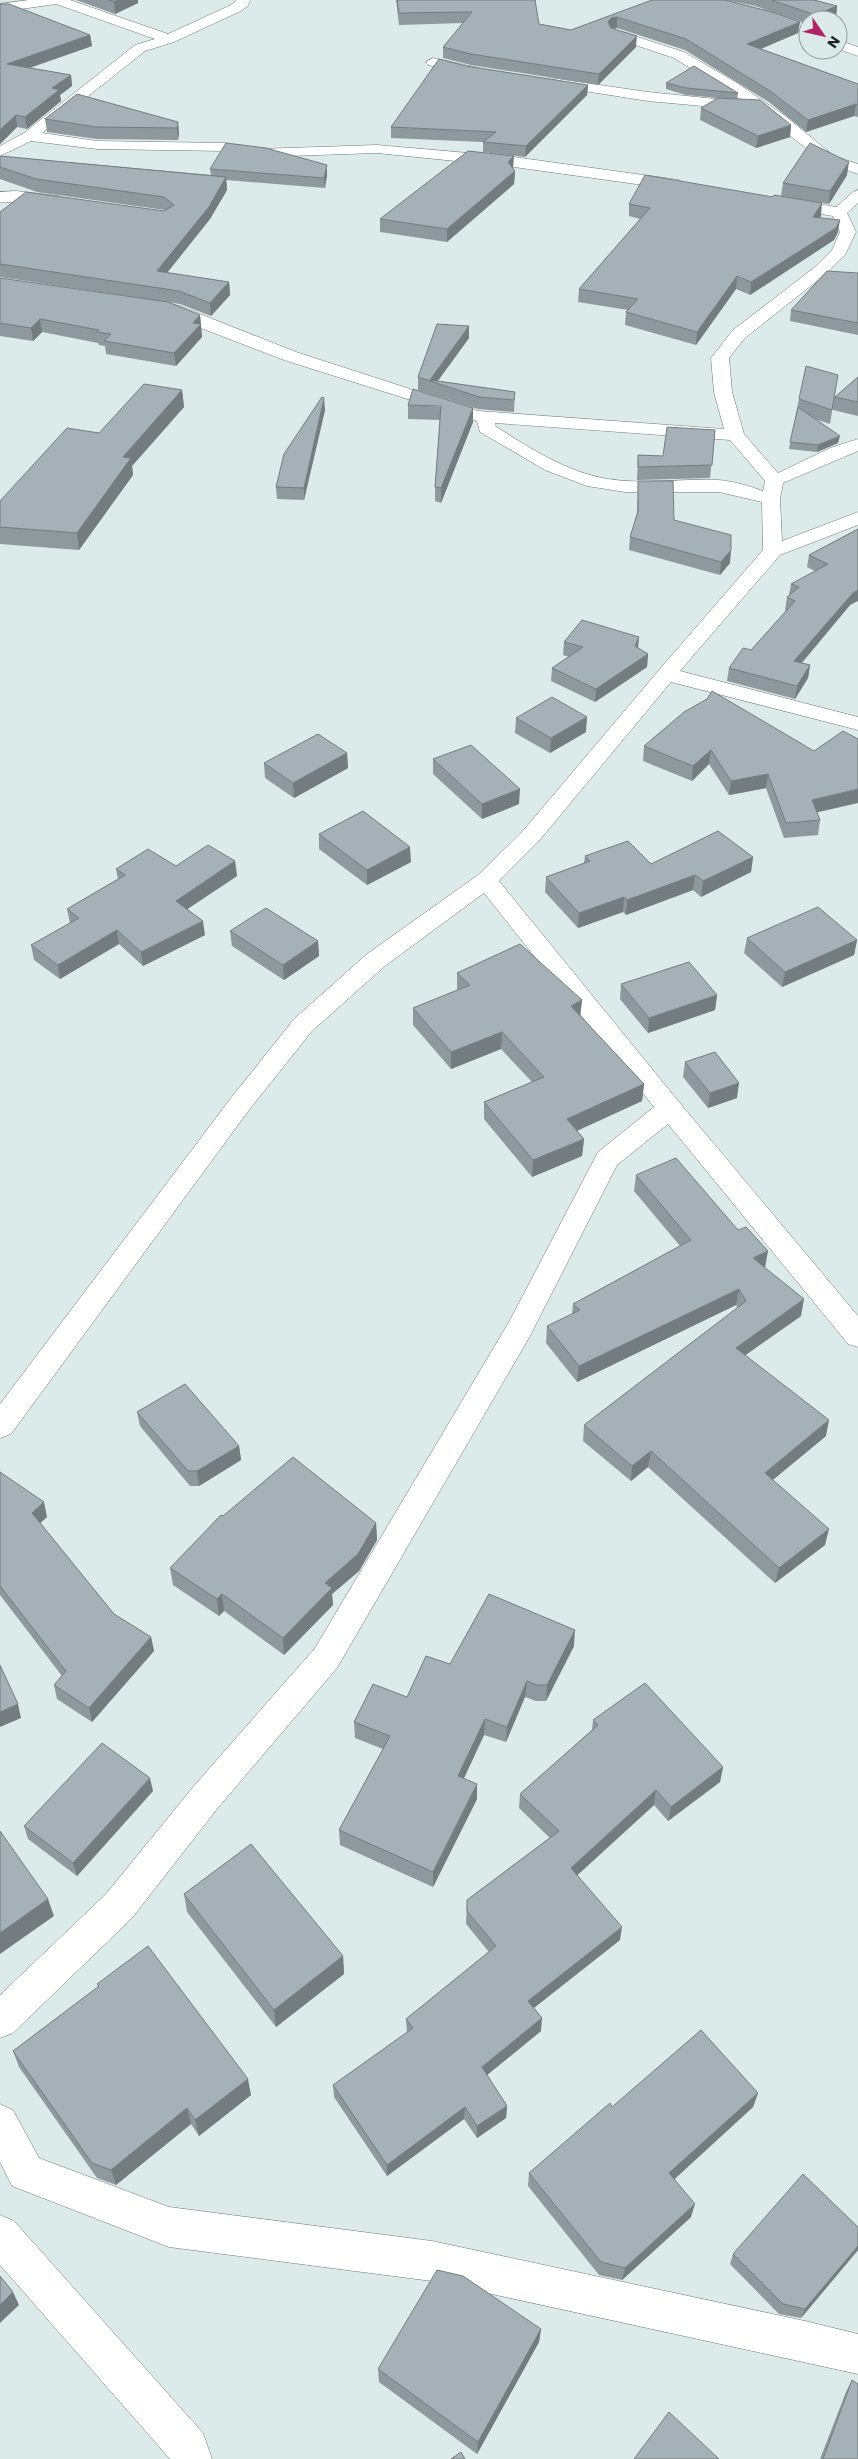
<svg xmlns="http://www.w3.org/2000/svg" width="858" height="2459" font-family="Poppins,sans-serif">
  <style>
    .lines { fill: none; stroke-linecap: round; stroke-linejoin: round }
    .minor-casing { stroke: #6c7978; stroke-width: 1 }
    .minor { fill: #fff; fill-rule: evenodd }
    .wall { fill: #8e989d }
    .shaded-wall { fill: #747c7f }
    .building { fill: #a5b1b6; stroke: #747c7f }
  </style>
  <rect width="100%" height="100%" fill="#dcebea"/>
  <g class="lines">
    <g class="minor-casing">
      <g id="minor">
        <polygon points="29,0 70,0 168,34 231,5 236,0 250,0 248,6 241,11 174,42 145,51 42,133 97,141 225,143 257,149 377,145 514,157 679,180 687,185 679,190 514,167 377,153 257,157 225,151 97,149 31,141 0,156 0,146 24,133 135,45 155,39 56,4 0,12 0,4"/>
        <path d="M699,0C736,0 774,12 808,26V35L774,22L701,3Z"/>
        <polygon points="616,30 684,52 737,83 785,116 834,156 858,164 858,174 824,162 753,107 746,110 648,101 546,85 544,82 546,79 551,78 648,92 745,102 674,58 611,37 609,34 611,31"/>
        <polygon points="838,40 858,47 858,56 838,49"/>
        <polygon points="433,58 479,68 481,71 474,75 428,65 426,62"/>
        <path d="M858,190V203L847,213L856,232L845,255L827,273L745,338L729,358L732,392L744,434L778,473L830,448L858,439V451L783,483L780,499L782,541L858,512V525L780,555L680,671L858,717V730L671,682L538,842L499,881L679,1102L858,1316V1347L848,1344L668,1124L617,1165L530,1336L337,1668L217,1809L132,1918L13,2033L0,2038V1995L106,1894L193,1787L315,1648L509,1322L598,1152L654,1107L484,893L385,966L312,1031L249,1110L11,1434L0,1438V1404L231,1098L294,1019L367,954L478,875L522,832L659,670L763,550L762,502L719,492H625L587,486L545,470L480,432L477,421L284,360L159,312L157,308L159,304L165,303L180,306L296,352L478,411L724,429L714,392L711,358L733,330L815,267L832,250L840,232L833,216L786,208L778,203L786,198L836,207L853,192ZM495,423L730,440L765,481L763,491C749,486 733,481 718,480C682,478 645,485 608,479C566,472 530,448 495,426Z"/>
        <path d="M16,191L58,196L66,201C61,208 13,201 0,202V192Z"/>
        <polygon points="0,2104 13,2110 39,2158 169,2207 432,2241 805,2321 858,2334 858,2374 432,2281 169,2247 12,2186 0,2162"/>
        <polygon points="0,2215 14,2221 203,2433 212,2459 170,2459 0,2265"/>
      </g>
    </g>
    <use href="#minor" class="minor"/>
  </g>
  <g class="wall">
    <polygon points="76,0 138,0 138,3 115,14"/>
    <polygon points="396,0 536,0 535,4 539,24 571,30 652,0 814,0 837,6 836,17 830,20 808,20 808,24 755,6 726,0 800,22 798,33 761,49 858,84 858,117 854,116 806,132 769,102 685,50 617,28 614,29 636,47 598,85 471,65 443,58 443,47 463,23 399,25"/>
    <polygon points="0,4 90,35 92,46 30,68 71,75 72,86 60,95 61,101 27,129 17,127 0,144"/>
    <polygon points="466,66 588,85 587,95 525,157 483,152 483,142 391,138 391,127"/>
    <polygon points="666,83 738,93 737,99 791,125 790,137 756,148 700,120 701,108 718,98 686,95 666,89"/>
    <polygon points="45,119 178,122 179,134 178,140 97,139 47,132"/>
    <polygon points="0,156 211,175 210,169 327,175 325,188 226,180 227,190 210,219 167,273 229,282 230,295 211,316 180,304 0,277 0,212 164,211 165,210 37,192 0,179"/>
    <polygon points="515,171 514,184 447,242 380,232 380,219"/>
    <polygon points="847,175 829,204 781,196 783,183"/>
    <polygon points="629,204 821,216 819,218 838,232 834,240 750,295 736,289 696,345 625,325 626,312 628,310 578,302 579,289 640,219 629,216"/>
    <polygon points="858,273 858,335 790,321 791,310"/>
    <polygon points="0,278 200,315 202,337 176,366 106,354 105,346 99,345 98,343 42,332 33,341 0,336"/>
    <polygon points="469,326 469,338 438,381 515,392 514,412 478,409 418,390 418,377"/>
    <polygon points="858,377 858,416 833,410 833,405 830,424 815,419 838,443 817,452 789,449 799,399 835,397"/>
    <polygon points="182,390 184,407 132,466 133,475 79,550 0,544 0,501"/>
    <polygon points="408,405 473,408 473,422 441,503 435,501 435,487 440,420 408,419"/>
    <polygon points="325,410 304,500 277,499 276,487"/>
    <polygon points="715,430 710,478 637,480 638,455 663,456"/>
    <polygon points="638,481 674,520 730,563 720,575 629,550 630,537 637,515"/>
    <polygon points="858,529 850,605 802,663 810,665 808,678 795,699 727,681 729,668 751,650 786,611 785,610 787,597 789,595 791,584 815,571 807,567 809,555"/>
    <polygon points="564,642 638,648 648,654 647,667 595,702 551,681 552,668 569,657 563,655"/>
    <polygon points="707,699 817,813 820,820 818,835 784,838 766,788 729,795 709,764 692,781 643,761 644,746"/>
    <polygon points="516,718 586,732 550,753 515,733"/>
    <polygon points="347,753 348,768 294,798 265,778 264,763"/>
    <polygon points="433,759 519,804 482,819 433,774"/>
    <polygon points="319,834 411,862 367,885 319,849"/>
    <polygon points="585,856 651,864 753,857 751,872 701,897 693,890 626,915 623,912 578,928 545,892 546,877 584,863"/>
    <polygon points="235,861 237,876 187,909 205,935 143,966 119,944 60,979 34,960 31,945 70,923 67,909 118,879 116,869 176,866"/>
    <polygon points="230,931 318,941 319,956 284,980 232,946"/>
    <polygon points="747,938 857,940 854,955 782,987 744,953"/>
    <polygon points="457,973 582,1000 580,1016 644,1084 642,1101 577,1131 584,1139 582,1156 532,1177 484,1119 484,1102 532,1082 501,1049 451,1069 413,1025 413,1008 457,990"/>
    <polygon points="621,984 717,995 715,1010 648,1033 620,999"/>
    <polygon points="685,1062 737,1098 708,1108 683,1077"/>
    <polygon points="636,1175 765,1268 801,1316 745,1355 826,1436 772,1480 825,1545 775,1583 648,1467 631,1481 583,1441 584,1425 738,1308 736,1305 577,1382 546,1343 547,1326 572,1315 573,1304 680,1246 634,1191"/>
    <polygon points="137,1412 239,1446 241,1460 199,1486 190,1486 140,1426"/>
    <polygon points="0,1472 47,1517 40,1523 114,1614 151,1637 154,1651 92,1722 57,1699 54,1685 62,1676 0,1595"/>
    <polygon points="223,1516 376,1523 377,1540 359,1571 332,1594 333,1605 284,1655 224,1611 219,1616 173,1585 170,1568"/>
    <polygon points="574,1646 546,1701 536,1701 525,1697 506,1742 484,1735 464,1778 477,1799 433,1887 340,1845 339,1830 383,1749 355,1738 354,1722 407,1697 450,1664"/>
    <polygon points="593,1720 723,1767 720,1782 668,1821 654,1805 577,1875 620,1940 534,2008 541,2031 487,2075 507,2106 506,2118 477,2138 464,2119 387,2176 334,2097 333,2085 407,2033 406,2019 489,1952 466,1924 467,1900 550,1838 519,1808 520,1794 592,1730"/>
    <polygon points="153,1791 77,1876 28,1839 24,1826"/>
    <polygon points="184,1894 343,1956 344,1974 276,2027 187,1912"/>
    <polygon points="97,1984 251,2095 199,2136 191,2124 116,2185 97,2178 19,2067 13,2051 98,1987"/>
    <polygon points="758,2093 753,2107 674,2179 691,2217 622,2280 599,2275 528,2186 529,2173"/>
    <polygon points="858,2227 858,2250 801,2318 779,2314 730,2264 733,2254"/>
    <polygon points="541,2329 539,2342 477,2454 379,2382 378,2369"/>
    <polygon points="852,2380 858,2459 820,2459 846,2392"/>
  </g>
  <g class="shaded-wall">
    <polygon points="118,0 138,0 138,3 115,14 114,2"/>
    <polygon points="837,6 836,17 830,20 811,20 811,17"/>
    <polygon points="617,17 617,28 611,29 608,22 611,18"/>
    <polygon points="800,22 798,33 746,55 747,44"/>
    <polygon points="90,35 92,46 8,75 7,64"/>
    <polygon points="637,36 636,47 598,85 599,74"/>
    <polygon points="71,75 72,86 60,95 61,101 27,129 25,117 52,88"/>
    <polygon points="588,85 587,95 525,157 526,146"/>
    <polygon points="856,104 854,116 806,132 808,120"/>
    <polygon points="16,115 17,127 0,144 0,130"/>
    <polygon points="178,122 179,134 178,140 177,128"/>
    <polygon points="791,125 790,137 756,148 758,136"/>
    <polygon points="514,156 513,169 508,162"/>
    <polygon points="849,162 847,175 829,204 830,191"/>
    <polygon points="327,165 327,175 325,188 324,178"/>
    <polygon points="515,171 514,184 447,242 447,229"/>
    <polygon points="226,177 227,190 210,219 158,284 157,271"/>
    <polygon points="822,203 821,216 812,230 813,217"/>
    <polygon points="840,220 838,232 834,240 750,295 751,282"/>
    <polygon points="737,276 736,289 696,345 697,332"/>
    <polygon points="229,282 230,295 211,316 210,303"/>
    <polygon points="200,315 202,337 176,366 174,353 193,323"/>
    <polygon points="40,319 42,332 33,341 31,328"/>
    <polygon points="469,326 469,338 436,383 430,380"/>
    <polygon points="182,390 184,407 132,466 133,475 79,550 77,533 123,457"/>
    <polygon points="324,398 325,410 304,500 304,488"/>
    <polygon points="473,408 473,422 441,503 441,488"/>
    <polygon points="840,436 838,443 817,452 818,445"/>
    <polygon points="731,550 730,563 720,575 721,562"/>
    <polygon points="858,590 858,601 850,605 792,674 794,661 853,593"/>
    <polygon points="639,637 638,650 635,646"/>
    <polygon points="648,654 647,667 595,702 596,689"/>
    <polygon points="810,665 808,678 795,699 797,686"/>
    <polygon points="587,717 586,732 550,753 551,738"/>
    <polygon points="711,750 709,764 692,781 693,766"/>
    <polygon points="347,753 348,768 294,798 293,783"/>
    <polygon points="768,774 766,788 729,795 731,781"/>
    <polygon points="520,789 519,804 482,819 482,804"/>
    <polygon points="858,789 858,803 810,814 812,800"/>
    <polygon points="410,847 411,862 367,885 367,870"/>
    <polygon points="753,857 751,872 701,897 703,881"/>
    <polygon points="235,861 237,876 177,916 176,901"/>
    <polygon points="695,875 693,890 626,915 627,900"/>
    <polygon points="624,897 623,912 578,928 579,913"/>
    <polygon points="203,921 205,935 143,966 141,952"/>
    <polygon points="117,930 119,944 60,979 58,965"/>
    <polygon points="857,940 854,955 782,987 785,972"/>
    <polygon points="318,941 319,956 284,980 283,965"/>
    <polygon points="717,995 715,1010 648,1033 649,1018"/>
    <polygon points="582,1000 580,1017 571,1006"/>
    <polygon points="502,1032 501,1049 451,1069 451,1052"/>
    <polygon points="739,1083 737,1098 708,1108 710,1093"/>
    <polygon points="644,1084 642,1101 565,1136 567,1119"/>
    <polygon points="584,1139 582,1156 532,1177 533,1160"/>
    <polygon points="768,1251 765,1268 753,1258"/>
    <polygon points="739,1289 736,1305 577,1382 579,1366"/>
    <polygon points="804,1299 801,1316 733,1364 736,1348"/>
    <polygon points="829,1420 826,1436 762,1489 765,1473"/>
    <polygon points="239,1446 241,1460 199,1486 197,1471"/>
    <polygon points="651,1451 648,1467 631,1481 632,1466"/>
    <polygon points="44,1502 47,1517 36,1527 32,1513"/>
    <polygon points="376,1523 377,1540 359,1571 332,1594 333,1605 284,1655 283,1638 325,1583"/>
    <polygon points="829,1529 825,1545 775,1583 779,1568"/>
    <polygon points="222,1594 224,1611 219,1616 217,1599"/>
    <polygon points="575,1630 574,1646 546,1701 547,1685"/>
    <polygon points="151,1637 154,1651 92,1722 89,1708"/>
    <polygon points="527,1681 525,1697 506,1742 507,1727"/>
    <polygon points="18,1704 21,1718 0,1727 0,1712"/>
    <polygon points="485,1719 484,1735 458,1791 458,1776"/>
    <polygon points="723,1767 720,1782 668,1821 671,1807"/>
    <polygon points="150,1778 153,1791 77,1876 73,1863"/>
    <polygon points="477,1784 477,1799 433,1887 433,1872"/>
    <polygon points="656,1790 654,1805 570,1882 571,1868"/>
    <polygon points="48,1899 54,1916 0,1954 0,1933"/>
    <polygon points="622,1927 620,1940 526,2014 528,2001"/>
    <polygon points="343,1956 344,1974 276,2027 274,2010"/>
    <polygon points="542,2018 541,2031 481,2080 482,2067"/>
    <polygon points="248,2079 251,2095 199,2136 195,2120"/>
    <polygon points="758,2093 753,2107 666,2187 669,2173"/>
    <polygon points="507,2106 506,2118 477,2138 477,2126"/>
    <polygon points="465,2107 464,2119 387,2176 387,2165"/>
    <polygon points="187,2108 191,2124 116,2185 111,2170"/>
    <polygon points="695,2204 691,2217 622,2280 625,2268"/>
    <polygon points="858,2246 858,2250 801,2318 805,2309"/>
    <polygon points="13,2292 19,2305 0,2323 0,2305"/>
    <polygon points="541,2329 539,2342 477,2454 478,2442"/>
  </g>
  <g class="building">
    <polygon points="109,0 118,0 114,2"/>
    <polygon points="397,0 535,0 539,24 571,30 652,0 725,0 775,13 800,22 747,44 858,84 858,105 856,104 808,120 770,91 686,39 617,17 611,18 608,22 611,28 637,36 599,74 471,54 443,47 472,12 399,13"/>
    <polygon points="771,0 814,0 837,6 811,17 810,13"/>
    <polygon points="0,4 9,4 90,35 7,64 71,75 52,88 59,90 25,117 16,115 0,130"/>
    <polygon points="439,59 466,66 588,85 526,146 483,142 496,132 391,127"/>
    <polygon points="694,66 738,93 687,88 666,83"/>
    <polygon points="77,94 178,122 177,128 96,127 45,119"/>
    <polygon points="718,98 760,100 791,125 758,136 701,108"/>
    <polygon points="226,143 266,148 327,165 324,178 210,169"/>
    <polygon points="810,143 849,162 830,191 783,183"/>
    <polygon points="468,151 514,156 508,162 515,171 447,229 380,219"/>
    <polygon points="0,156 226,177 209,207 157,271 229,282 210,303 179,291 0,264 0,212 26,192 164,211 174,205 164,197 36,179 0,167"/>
    <polygon points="645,175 773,197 774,195 822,203 813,217 840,220 836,228 751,282 737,276 697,332 626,312 638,299 579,289 650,208 629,204"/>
    <polygon points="827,271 858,273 858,323 791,310"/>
    <polygon points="0,278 168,302 200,315 193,323 201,324 174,353 104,341 111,334 97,332 99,330 40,319 31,328 0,323"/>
    <polygon points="437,324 469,326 430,380 515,392 514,400 479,397 418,377"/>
    <polygon points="806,366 838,375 832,410 799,399"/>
    <polygon points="858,377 858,402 835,397"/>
    <polygon points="144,384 182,390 123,457 131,458 77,533 0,527 0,501 67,428 99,433"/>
    <polygon points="413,389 473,408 441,488 435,487 441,406 408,405"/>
    <polygon points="322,397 324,398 304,488 276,487 284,454"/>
    <polygon points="798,407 840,436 818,445 790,442"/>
    <polygon points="667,427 715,430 712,465 638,467 638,455 663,456"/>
    <polygon points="638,481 673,481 674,520 731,535 731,550 721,562 630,537 638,511"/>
    <polygon points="858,529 858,590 853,593 794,661 810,665 797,686 729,668 743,648 751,650 795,601 787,597 799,587 791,584 828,564 809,555"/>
    <polygon points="582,620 639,637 635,646 648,654 596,689 552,668 583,647 564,642"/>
    <polygon points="712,691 814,751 843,731 858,739 858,789 812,800 820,820 786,823 768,774 731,781 711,750 693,766 644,746 684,712 707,699"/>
    <polygon points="552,697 587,717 551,738 516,718"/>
    <polygon points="318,734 347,753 293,783 264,763"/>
    <polygon points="471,745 520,789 482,804 433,759"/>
    <polygon points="363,811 410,847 367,870 319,834"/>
    <polygon points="718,831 753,857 703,881 695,875 627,900 624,897 579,913 546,877 590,861 585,856 628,841 651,864"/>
    <polygon points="208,845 235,861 176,901 203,921 141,952 117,930 58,965 31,945 79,918 67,909 125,875 116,869 148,849 176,866"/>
    <polygon points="818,907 857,940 785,972 747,938"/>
    <polygon points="266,908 318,941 283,965 230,931"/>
    <polygon points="520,944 582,1000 571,1006 644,1084 567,1119 584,1139 533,1160 484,1102 544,1077 502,1032 451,1052 413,1008 470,985 457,973"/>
    <polygon points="689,962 717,995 649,1018 621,984"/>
    <polygon points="715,1052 739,1083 710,1093 685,1062"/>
    <polygon points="676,1158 738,1230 746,1227 768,1251 753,1258 804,1299 736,1348 829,1420 765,1473 829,1529 779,1568 651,1451 632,1466 584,1425 746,1301 739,1289 579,1366 547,1326 580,1310 573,1304 691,1240 636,1175"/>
    <polygon points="185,1384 239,1446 197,1471 188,1471 137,1412"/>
    <polygon points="293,1457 376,1523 358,1554 325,1583 332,1588 283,1638 222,1594 217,1599 170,1568 221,1515 223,1516"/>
    <polygon points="0,1472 44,1502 32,1513 114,1614 151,1637 89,1708 54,1685 66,1671 0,1586"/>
    <polygon points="489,1594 575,1630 547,1685 537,1685 527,1681 507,1727 485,1719 458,1776 477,1784 433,1872 339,1830 390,1736 354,1722 373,1684 407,1697 426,1656 450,1664"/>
    <polygon points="0,1665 18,1704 0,1712"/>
    <polygon points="645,1683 723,1767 671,1807 656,1790 571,1868 622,1927 528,2001 542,2018 482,2067 507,2106 477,2126 465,2107 387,2165 333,2085 413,2028 406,2019 496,1946 467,1911 467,1900 559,1831 520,1794 598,1725 593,1720"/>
    <polygon points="102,1743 150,1778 73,1863 24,1826"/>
    <polygon points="0,1831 48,1899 0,1933"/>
    <polygon points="251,1844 343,1956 274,2010 184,1894"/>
    <polygon points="148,1946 248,2079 195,2120 187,2108 111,2170 92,2163 13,2051 99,1986 97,1984"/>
    <polygon points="701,2030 758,2093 669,2173 695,2204 625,2268 601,2262 529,2173 610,2103 612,2107"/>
    <polygon points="803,2174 858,2227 858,2246 805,2309 783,2304 733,2254"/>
    <polygon points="437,2270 463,2276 541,2329 478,2442 378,2369"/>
    <polygon points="0,2276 13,2292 0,2305"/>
    <polygon points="852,2380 858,2384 858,2459 823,2459"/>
    <polygon points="669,2412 719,2459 634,2459"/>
    <polygon points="461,2452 465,2459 451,2459"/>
  </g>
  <g transform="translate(823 35) rotate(124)"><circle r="24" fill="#dcebea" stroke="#909b9b"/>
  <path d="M0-4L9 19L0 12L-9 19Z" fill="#b02564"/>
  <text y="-8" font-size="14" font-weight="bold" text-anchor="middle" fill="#1f2424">N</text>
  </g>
</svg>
